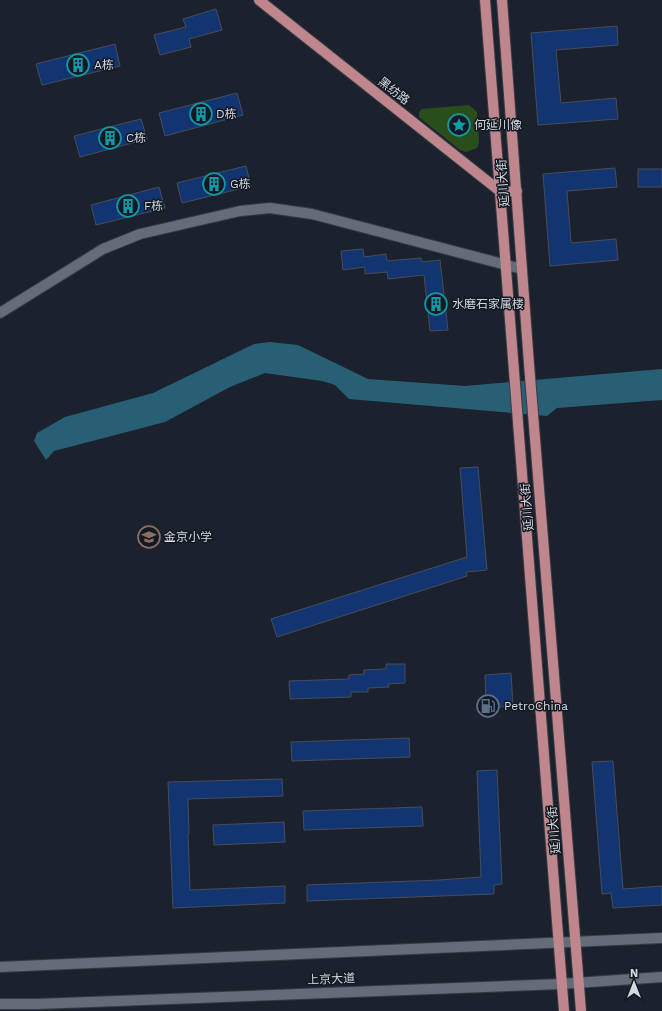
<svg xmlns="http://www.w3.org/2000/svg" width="662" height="1011" font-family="'Work Sans','Noto Sans SC',sans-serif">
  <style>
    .green { fill: #2a4e1b }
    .water { fill: #285f74 }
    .building { fill: #123470; stroke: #464d59 }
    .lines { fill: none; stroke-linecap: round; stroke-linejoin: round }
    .tertiary-casing { stroke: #373c45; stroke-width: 12 }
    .secondary-casing { stroke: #373c45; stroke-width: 12 }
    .primary-casing { stroke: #373c45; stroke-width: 12 }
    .tertiary { stroke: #646c79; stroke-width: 10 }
    .secondary { stroke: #646c79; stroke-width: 10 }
    .primary { stroke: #bf878d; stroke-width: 10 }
    .labels { text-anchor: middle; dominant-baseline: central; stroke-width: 3; stroke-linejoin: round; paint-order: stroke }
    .poi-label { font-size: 12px; fill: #d4d8df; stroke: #131923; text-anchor: start }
    .street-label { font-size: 12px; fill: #d4d8df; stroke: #131923 }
  </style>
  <rect width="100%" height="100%" fill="#1c222d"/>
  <polygon class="green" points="469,105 477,112 479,142 477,148 466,152 460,150 419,117 419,112 422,109"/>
  <polygon class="water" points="270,342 298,345 368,379 465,386 662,369 662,400 557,408 547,416 349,399 335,385 322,381 265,373 230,387 165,422 54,451 46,460 34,441 37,433 65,417 153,393 254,344"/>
  <g class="building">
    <polygon points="216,9 222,30 189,39 191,47 160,55 154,35 186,27 183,19"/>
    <polygon points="617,26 618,45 556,50 561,103 616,98 618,119 538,125 531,33"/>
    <polygon points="115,44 120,66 42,85 36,64"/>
    <polygon points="237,93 243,115 165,136 159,113"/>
    <polygon points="141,119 147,139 80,157 74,136"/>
    <polygon points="246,166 251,186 182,203 177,183"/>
    <polygon points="615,168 617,187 567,191 571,243 616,239 618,260 550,266 543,174"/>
    <rect x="638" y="169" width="24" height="18"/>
    <polygon points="159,187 165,208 96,225 91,205"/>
    <polygon points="363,249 364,257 386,254 387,261 421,258 422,262 440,260 448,330 430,331 424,275 388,279 387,272 365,274 365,267 343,270 341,251"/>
    <polygon points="478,467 487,570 466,572 467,576 277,637 271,619 467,557 460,468"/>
    <polygon points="386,664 405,664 405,683 388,684 389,687 368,688 368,692 351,692 351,697 290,699 289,681 349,679 349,675 364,674 364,670 386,669"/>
    <polygon points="511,673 513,706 486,708 485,675"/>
    <polygon points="409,738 410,757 292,761 291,742"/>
    <polygon points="613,761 623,889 662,886 662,905 613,908 611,893 602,894 592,762"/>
    <polygon points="497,770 502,884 494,885 494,894 307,901 307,885 440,880 481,877 477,771"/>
    <polygon points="282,779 283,796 188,799 189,834 188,834 190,890 285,886 285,903 173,908 168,782"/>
    <polygon points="422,807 423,826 304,830 303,811"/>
    <polygon points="284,822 285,842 214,845 213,825"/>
  </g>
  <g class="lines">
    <g class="tertiary-casing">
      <polyline id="tertiary" points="0,313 103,249 140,234 240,211 270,208 312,214 522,269"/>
    </g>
    <g class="secondary-casing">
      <g id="secondary">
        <polyline points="0,967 662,938"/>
        <polyline points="0,1004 37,1004 561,984 662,977"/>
      </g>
    </g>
    <g class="primary-casing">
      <g id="primary">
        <polyline points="259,0 501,192 517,191"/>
        <polyline points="485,0 564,1011"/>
        <polyline points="502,0 529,364 581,1011"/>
      </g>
    </g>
    <use href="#tertiary" class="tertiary"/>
    <use href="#secondary" class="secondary"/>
    <use href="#primary" class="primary"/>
  </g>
  <defs>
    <g id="building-ring" transform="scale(1.15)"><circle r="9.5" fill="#131923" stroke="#0f9aa8" stroke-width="1.5"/><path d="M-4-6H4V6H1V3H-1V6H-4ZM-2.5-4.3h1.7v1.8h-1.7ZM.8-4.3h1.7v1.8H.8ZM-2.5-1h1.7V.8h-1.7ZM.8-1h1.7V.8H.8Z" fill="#0f9aa8"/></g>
    <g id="sight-ring" transform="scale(1.15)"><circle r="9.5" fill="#131923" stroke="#0f9aa8" stroke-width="1.5"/><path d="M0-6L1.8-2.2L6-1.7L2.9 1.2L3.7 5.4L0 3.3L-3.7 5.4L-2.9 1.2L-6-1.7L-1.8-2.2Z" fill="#0f9aa8"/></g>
    <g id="school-ring" transform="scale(1.15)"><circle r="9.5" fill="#131923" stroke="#8d6e63" stroke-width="1.5"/><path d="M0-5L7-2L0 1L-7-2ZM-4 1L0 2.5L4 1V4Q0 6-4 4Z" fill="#8d6e63"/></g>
    <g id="fuel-ring" transform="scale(1.15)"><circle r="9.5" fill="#131923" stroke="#5c6f8a" stroke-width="1.5"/><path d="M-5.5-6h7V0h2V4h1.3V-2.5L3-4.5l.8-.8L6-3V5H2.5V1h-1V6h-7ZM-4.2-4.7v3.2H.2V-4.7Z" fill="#5c6f8a"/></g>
  </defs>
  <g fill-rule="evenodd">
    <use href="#building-ring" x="78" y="65"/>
    <use href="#building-ring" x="201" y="114"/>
    <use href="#sight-ring" x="459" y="125"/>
    <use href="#building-ring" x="110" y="138"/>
    <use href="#building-ring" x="214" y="184"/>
    <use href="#building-ring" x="128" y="206"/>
    <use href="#building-ring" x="436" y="304"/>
    <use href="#school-ring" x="149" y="537"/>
    <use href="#fuel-ring" x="488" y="706"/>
  </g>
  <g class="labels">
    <g class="poi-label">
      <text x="94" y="65">A栋</text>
      <text x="216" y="114">D栋</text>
      <text x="474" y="125">何延川像</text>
      <text x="126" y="138">C栋</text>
      <text x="230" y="184">G栋</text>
      <text x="144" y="206">F栋</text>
      <text x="452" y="304">水磨石家属楼</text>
      <text x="164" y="537">金京小学</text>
      <text x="504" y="706">PetroChina</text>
    </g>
    <g class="street-label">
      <text transform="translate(394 91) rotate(38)">黑纺路</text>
      <text transform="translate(503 183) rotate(-94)">延川大街</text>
      <text transform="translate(527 507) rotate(-95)">延川大街</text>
      <text transform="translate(554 830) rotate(-95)">延川大街</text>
      <text transform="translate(331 979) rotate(-2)">上京大道</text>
    </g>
  </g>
  <g transform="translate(634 983)" stroke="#131923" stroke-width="3" paint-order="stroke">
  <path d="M0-3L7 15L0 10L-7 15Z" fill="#d4d8df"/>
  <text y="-6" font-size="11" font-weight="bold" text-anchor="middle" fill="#d4d8df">N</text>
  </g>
</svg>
